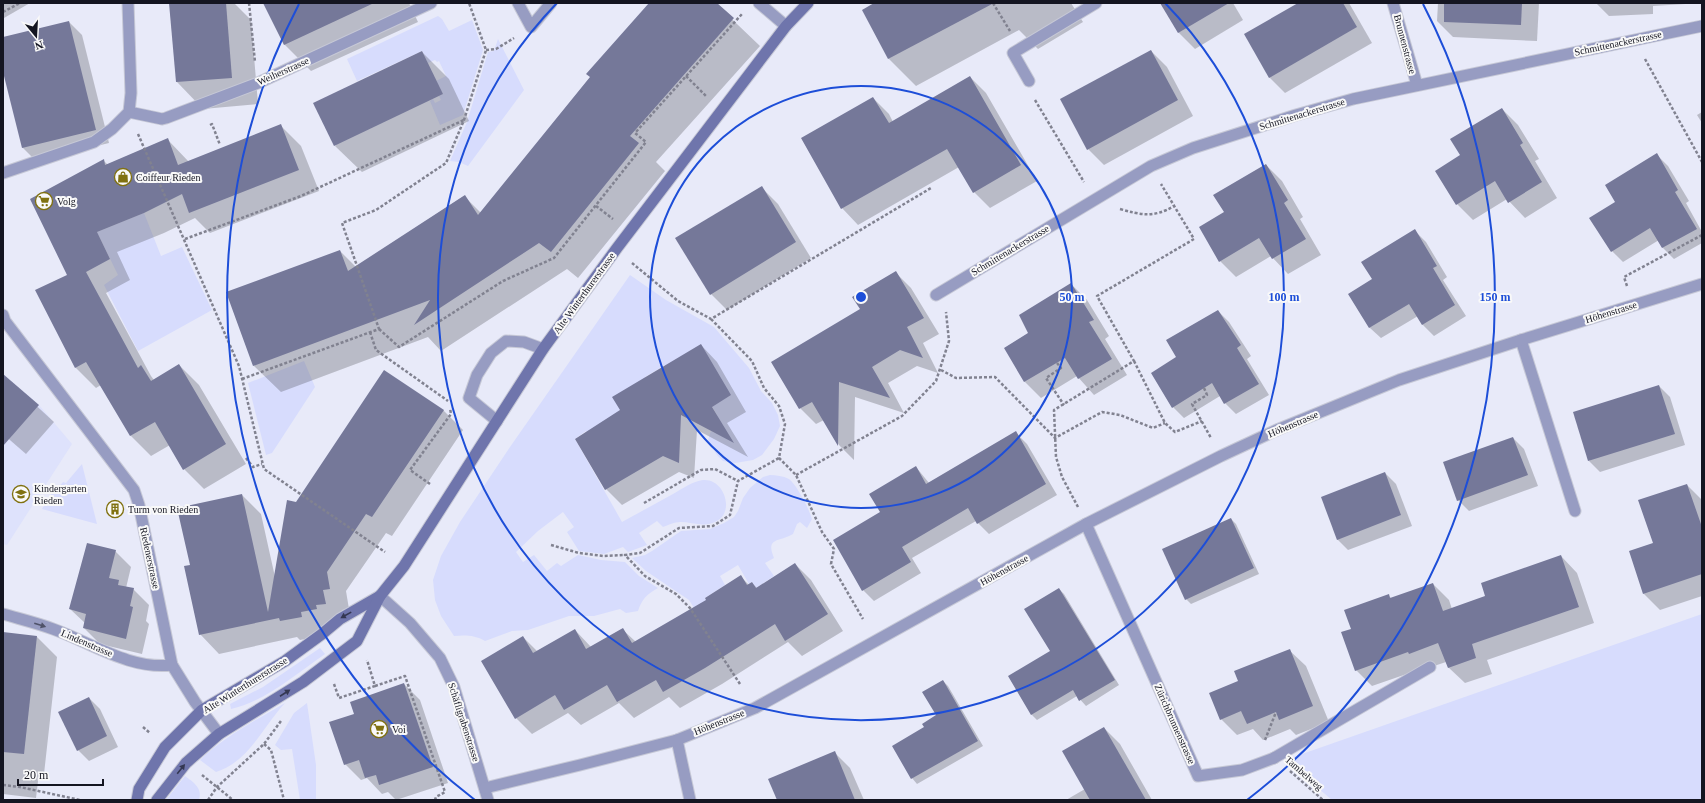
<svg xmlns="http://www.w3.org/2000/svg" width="1705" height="803" font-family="Georgia,serif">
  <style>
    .built { fill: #dee2fc }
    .green { fill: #d7dcfd }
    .shadow { fill: #0003 }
    .building { fill: #757899 }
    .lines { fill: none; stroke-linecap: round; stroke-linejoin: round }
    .service-casing { stroke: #c6c8d6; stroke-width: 13 }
    .minor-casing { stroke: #c6c8d6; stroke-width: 13 }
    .secondary-casing { stroke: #c6c8d6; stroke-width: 13 }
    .path { stroke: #818290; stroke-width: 2.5; stroke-dasharray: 3 2; stroke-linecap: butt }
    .service { stroke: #979cc2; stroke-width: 11 }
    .minor { stroke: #979cc2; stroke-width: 11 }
    .secondary { stroke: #6f75ac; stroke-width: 11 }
    .oneway { fill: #343752 }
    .oneway2 { fill: #4f5269 }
    .ring { fill: none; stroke: #1d4ed8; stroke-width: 2 }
    .labels { text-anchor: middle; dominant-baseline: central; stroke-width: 4; stroke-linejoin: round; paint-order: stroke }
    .street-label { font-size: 10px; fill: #141521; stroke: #f9f9f9 }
    .poi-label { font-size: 10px; fill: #141521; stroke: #f9f9f9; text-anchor: start }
    .centre { fill: #1d4ed8; stroke: #f9f9f9; stroke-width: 2 }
    .ring-label { font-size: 12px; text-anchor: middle; font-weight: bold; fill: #1d4ed8; stroke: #f9f9f9; stroke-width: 4; stroke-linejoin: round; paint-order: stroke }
  </style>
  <rect width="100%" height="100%" fill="#e8eaf9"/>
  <polygon class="built" points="3,374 39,405 72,444 7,545 3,544"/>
  <g class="green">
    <polygon points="438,16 442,19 449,31 472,20 483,50 463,115 440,125 430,101 433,99 435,103 441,100 439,96 443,94 436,81 446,76 439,61 437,62 435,60 428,63 422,51 357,81 347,59"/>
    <polygon points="498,39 524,90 468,166 459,162 450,161 467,122 488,52 494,51"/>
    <polygon points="144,213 161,256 182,247 212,310 138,351 104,285 118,275 97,232"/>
    <path d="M630,275L666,300L714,327L749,368L761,391L772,403L778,415L780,426L774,439L762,455L753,460L735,463L723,461L717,455L708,440L711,431L715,433L720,432L717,415L712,406L731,395L668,370L665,365L645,377L647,382L620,410L589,437L586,431L575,439L622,522C639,513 656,503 673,494C682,489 693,481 703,480C724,478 735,511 717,521C704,528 693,522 680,522C675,522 668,525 663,527L657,521L639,533L647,545L628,552L623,547L604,554L579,551L567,532L574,527L563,512L538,531L516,552L523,562L534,555L547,571L557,563L561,566L578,555L601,560L625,562L639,576L658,588C647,594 642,599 638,611L626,613L620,609L594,616H569L528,630L512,631L485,641C475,635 465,635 454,636L441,616L435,600L433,580L441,556L460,522L510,447Z"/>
    <polygon points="304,361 315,387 272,453 266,455 248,383"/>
    <polygon points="82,464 97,524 42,509 56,487 58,488 63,482 66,483"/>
    <path d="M770,475C776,475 783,476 789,479C797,485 809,509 812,519L807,528L800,522L797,524L793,534C780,542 765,537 774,558L765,563L774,576L756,588L752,582L749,584L738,565L720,576L725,585L705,598L734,644L718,646L689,600L646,571L632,558L645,555L652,551L681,531L710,529L724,523L734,517L738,511L743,498L750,488L763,477Z"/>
    <polygon points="1702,614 1702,800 1332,800 1285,760"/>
    <path d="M320,648L325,654C296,674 266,701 231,709L230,704L263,687Z"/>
    <path d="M285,703C264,725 249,762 216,772L200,760C225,736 256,720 285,703Z"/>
    <polygon points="307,703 316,765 316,800 300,800 292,749 281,750 275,745 294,713"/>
    <path d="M185,776C193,782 203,788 199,800H166Z"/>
  </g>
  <g class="shadow">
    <polygon points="3,3 30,3 4,18"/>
    <polygon points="170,3 234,3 251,20 258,104 203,109 177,82"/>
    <polygon points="264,3 409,3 418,22 311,71 284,44"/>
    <polygon points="650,3 715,3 760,46 656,162 665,171 578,278 567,269 441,351 428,337 281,392 254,366 340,251 356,267 464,196 481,213"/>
    <polygon points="876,3 1071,3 1083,22 1038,49 1019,30 916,86 889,59 863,10"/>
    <polygon points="1161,3 1233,3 1243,20 1195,49 1179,33"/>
    <polygon points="1300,3 1349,3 1372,43 1285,93 1269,77"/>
    <polygon points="1438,3 1539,3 1537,41 1453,37 1437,21"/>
    <polygon points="1596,3 1702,3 1653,6 1653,14 1609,16"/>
    <polygon points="69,22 82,35 109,143 36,161 23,148 3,68 3,38"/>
    <polygon points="1151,51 1167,67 1193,116 1104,165 1088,149"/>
    <polygon points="422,52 449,79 469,121 362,172 335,146"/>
    <polygon points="970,77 986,93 1037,181 990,208 974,192 959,167 858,225 842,208 802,139 873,98 889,114 893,122"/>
    <polygon points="1502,109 1518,125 1539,159 1535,161 1557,198 1525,218 1507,199 1473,220 1457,204"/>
    <polygon points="1702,112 1702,123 1697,115"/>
    <polygon points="281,126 301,146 319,191 210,233 195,218 164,233 117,252 130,280 106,293 151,376 154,380 179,365 199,385 246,464 204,489 184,469 170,445 151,456 131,436 101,385 96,388 76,368 69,275 103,160 108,165 168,140 189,162"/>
    <polygon points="1657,155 1668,166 1689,201 1686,203 1702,232 1702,243 1674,259 1663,248 1659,240 1623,262 1612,251 1591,218 1617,203"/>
    <polygon points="1266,165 1282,181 1303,217 1300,219 1321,255 1288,274 1271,256 1236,277 1220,261"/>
    <polygon points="762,188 778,204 811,258 727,310 711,294"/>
    <polygon points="1415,231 1426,242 1447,277 1443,280 1466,316 1434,336 1423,325 1418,316 1381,338 1370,328 1349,294 1373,280"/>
    <polygon points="895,272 911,288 939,334 923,343 938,373 917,366 888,383 904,413 855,397 854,460 839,445 824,420 816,424 800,408 773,363 861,310"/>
    <polygon points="1071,284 1087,300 1109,336 1105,339 1127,375 1094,395 1077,376 1041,398 1025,382 1005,348 1029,333"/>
    <polygon points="1218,311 1229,322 1251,356 1247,359 1269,395 1236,414 1225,403 1220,396 1184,418 1173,407 1177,358"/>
    <polygon points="701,345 717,362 746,412 727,423 748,457 697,430 694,478 679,472 622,505 606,489 622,411"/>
    <polygon points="3,375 54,422 26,454 3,434"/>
    <polygon points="1659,386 1670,397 1685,445 1600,472 1589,461"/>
    <polygon points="443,410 463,430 392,536 386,533 346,591 349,609 342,610 345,623 335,625 321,636 300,640 297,637 219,654 200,634 191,565 242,495 261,514 275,577 296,503"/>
    <polygon points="1016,433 1027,444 1057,495 989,534 976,521 912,558 921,573 874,601 863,590 881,513 916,467 929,483"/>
    <polygon points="1513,438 1524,449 1538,486 1469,511 1458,500"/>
    <polygon points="1385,473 1396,484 1412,526 1348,550 1337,539"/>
    <polygon points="1687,485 1702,500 1702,596 1660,610 1644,594"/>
    <polygon points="1231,519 1236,524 1259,574 1191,604 1186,599"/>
    <polygon points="115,551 131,567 126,588 133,589 149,605 146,621 149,624 142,654 100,644 84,628 85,623 70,609"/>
    <polygon points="1561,556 1577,573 1594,623 1487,660 1492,674 1465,683 1448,667 1446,662 1425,669 1424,668 1372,686 1356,670 1352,630 1388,595 1392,599 1433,584 1449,600 1452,609 1487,597"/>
    <polygon points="795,564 811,580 843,631 802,656 788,642 722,684 680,708 669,697 634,718 619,703 581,725 568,713 532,734 516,718 523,637 537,651 575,630 591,647 622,629 636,642 708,600 741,577 749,585 752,583 757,588"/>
    <polygon points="1059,589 1064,594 1119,685 1086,706 1077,696 1037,720 1032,715 1009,677 1051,652"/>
    <polygon points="3,634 37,637 57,657 44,774 39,773 36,798 3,794"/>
    <polygon points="1289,650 1306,666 1329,722 1296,735 1290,729 1263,740 1253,729 1237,735 1221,719 1240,681"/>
    <polygon points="943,681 948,686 983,746 917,784 912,778 925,728 937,715"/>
    <polygon points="404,684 420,700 448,783 396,800 388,792 382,794 367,778 361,780 345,764 355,714"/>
    <polygon points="89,698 100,709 118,747 89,761 78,750"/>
    <polygon points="1104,728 1120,744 1152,800 1066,800 1085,789"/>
    <polygon points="834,752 850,768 864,800 777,800"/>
  </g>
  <g class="building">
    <polygon points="169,3 226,3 232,78 176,82"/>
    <polygon points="263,3 374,3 284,45"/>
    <polygon points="649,3 717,3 734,18 630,136 639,143 551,252 539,243 414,325 430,300 253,366 226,292 340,250 348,271 465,195 478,215 590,77 586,74"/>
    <polygon points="874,3 994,3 888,59 862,10"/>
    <polygon points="1160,3 1229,3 1178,33"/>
    <polygon points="1298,3 1343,3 1357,27 1269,78 1244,34"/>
    <polygon points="1444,3 1522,3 1521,25 1444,22"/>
    <polygon points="69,21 96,130 22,148 3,72 3,37"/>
    <polygon points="1151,50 1178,100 1087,150 1060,99"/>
    <polygon points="422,51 443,94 334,146 313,103"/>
    <polygon points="970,76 1021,165 973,193 947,149 841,209 801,138 873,97 889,123"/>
    <polygon points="1502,108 1523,143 1520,145 1542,182 1508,203 1495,181 1456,205 1435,171 1460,155 1450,139"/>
    <polygon points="281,124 299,170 189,213 182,194 144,213 97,232 110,259 86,272 138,368 141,365 151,381 179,364 226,444 183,470 155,422 130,436 86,362 75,368 35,290 67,275 30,199 104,159 105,165 168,138 178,165"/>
    <polygon points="1657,153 1678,190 1675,192 1697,229 1662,248 1650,228 1611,252 1589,218 1615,202 1605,185"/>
    <polygon points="1266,164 1288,200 1284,203 1306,239 1272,259 1259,238 1219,262 1199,227 1224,212 1213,195"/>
    <polygon points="762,186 796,242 710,295 675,238"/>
    <polygon points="1415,229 1437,266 1433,268 1455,305 1422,325 1409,304 1369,328 1348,294 1372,279 1361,262"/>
    <polygon points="896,271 924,318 907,327 923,358 900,350 872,367 890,398 839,382 838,446 812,402 799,409 771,362 860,309 852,297"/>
    <polygon points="1071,283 1094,320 1089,322 1112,359 1078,379 1065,358 1024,382 1004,348 1028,333 1019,315"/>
    <polygon points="1218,310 1241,345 1237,348 1259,384 1224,404 1212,383 1172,408 1151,373 1176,357 1166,340"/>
    <polygon points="701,344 731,395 712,407 734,443 681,415 679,463 663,456 605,490 575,439 620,410 612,397"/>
    <polygon points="384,370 444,410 372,517 366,514 327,572 330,589 323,590 326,604 316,605 317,609 301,612 302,617 280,621 279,618 199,635 184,566 190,565 177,508 242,494 268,612 287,500 296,502"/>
    <polygon points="3,374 39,405 3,446"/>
    <polygon points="1659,385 1675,434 1588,461 1573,412"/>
    <polygon points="1016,431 1046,484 977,524 968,508 902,547 911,562 862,591 833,540 880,512 869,494 916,466 926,484"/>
    <polygon points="1513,437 1528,475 1457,501 1443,462"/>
    <polygon points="1385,472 1401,515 1337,540 1321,497"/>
    <polygon points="1687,484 1702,527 1702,574 1643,594 1629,551 1653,543 1638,500"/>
    <polygon points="1231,518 1254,568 1185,600 1162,549"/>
    <polygon points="87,543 116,550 109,578 119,580 118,585 134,588 130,606 133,607 126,639 83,628 86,614 69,609"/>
    <polygon points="1561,555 1579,607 1472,644 1476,658 1448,668 1438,643 1409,654 1408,652 1355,671 1341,632 1351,629 1344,610 1389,594 1390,598 1433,583 1443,611 1485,596 1481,583"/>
    <polygon points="795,563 828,614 785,641 775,624 705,668 663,692 656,680 617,702 607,685 564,710 555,695 515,719 481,661 523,636 533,653 575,629 586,649 623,628 632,643 706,600 705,598 741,575 747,585 752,582 756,588"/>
    <polygon points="1059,588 1115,680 1079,701 1073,690 1031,715 1008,676 1050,651 1024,609"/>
    <polygon points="3,632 37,636 24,754 3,752"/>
    <polygon points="1290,649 1313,706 1279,720 1276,712 1247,724 1241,711 1220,720 1209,693 1238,681 1234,671"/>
    <polygon points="943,680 978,741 911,779 892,746 924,727 922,724 936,715 922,692"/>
    <polygon points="404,683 433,767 379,785 376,775 365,778 359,760 344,765 329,722 354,714 350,702"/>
    <polygon points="89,697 107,736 77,751 58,712"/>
    <polygon points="1104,727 1146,800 1090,800 1062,751"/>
    <polygon points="835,751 855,800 777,800 768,779"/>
  </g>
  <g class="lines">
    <g class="service-casing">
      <g id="service">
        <polyline points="518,3 531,27 551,3"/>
        <polyline points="759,3 786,26"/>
        <polyline points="1029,81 1013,53 1096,3"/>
        <polyline points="497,421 469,398 477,375 491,353 506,341 524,342 543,349"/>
        <polyline points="1274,758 1430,667"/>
      </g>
    </g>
    <g class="minor-casing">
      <g id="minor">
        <polyline points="1393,3 1417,85"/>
        <polyline points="129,112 162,119 166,118 258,83 431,3"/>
        <polyline points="3,173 94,142 112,129 129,112 131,93 128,3"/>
        <polyline points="936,295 1151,166 1193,148 1296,115 1353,99 1702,26"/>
        <polyline points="3,315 5,321 134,490 139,505 172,665 195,702 219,734"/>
        <polyline points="1521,340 1575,511"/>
        <polyline points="1086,524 1198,776 1242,770 1274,758"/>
        <polyline points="380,596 410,623 440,658 454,687 488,800"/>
        <path d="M3,614C20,619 37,623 53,629C92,643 130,670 172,665"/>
        <polyline points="677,740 690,800"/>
        <polyline points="485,788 580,765 677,740 755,708 1086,524 1221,456 1279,429 1399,380 1521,340 1702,284"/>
      </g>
    </g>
    <g class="secondary-casing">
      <g id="secondary">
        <polyline points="137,800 139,789 165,747 202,710 285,661 322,634 340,619 380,596"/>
        <polyline points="157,800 186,763 219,734 303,682 357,641 380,596 404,566 543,349 617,248 786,26 808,3"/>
      </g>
    </g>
    <g class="path">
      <polyline points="249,3 255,62"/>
      <polyline points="993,3 1010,31"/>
      <polyline points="3,12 20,3"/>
      <polyline points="486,50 496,49 514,38"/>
      <polyline points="1645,59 1702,162"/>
      <polyline points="686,76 707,97"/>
      <polyline points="1035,100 1084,182"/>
      <polyline points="210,125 212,124 220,145"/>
      <polyline points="138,134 239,366 264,469 385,552"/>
      <polyline points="596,206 613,219"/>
      <path d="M1120,209C1141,215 1154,218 1174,206"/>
      <polyline points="185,239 301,196 464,120"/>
      <polyline points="632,263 678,301 711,319 931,188"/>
      <polyline points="1627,286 1624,277 1702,235"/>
      <polyline points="711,319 752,361 764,388 779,406 785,424 779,458 796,475 822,532 834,549 831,564 863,619"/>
      <polyline points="379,329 399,347 503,281 554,258 646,142 635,133 742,14"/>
      <polyline points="370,332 376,350 448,401"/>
      <polyline points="1134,361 1165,423 1175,432 1202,421"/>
      <polyline points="1057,363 1061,368 1046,378 1064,405"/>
      <polyline points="941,370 956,378 995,377 1055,438 1102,412 1120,415 1153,428 1165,423"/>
      <polyline points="242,379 379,329 342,223 376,210 446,163 464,120 486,50 469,3"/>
      <polyline points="1204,388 1207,395 1192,404 1211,438"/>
      <polyline points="246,458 253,467 262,464"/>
      <polyline points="796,475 902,416 936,381 949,341 946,312"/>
      <polyline points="430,484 410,470 451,414 450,408"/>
      <polyline points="644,503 701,470 715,469 738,481"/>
      <polyline points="1078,507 1062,477 1056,457 1054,410 1134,361 1097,296 1194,239 1161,184"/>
      <polyline points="551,545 579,553 603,556 625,555"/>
      <polyline points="334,684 339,698 375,686 367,660"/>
      <polyline points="740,684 690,608 676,594 645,576 625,555 640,553 679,528 713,526 730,515 738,481 779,458"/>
      <polyline points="375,686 405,676 445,792 436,797 435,800"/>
      <polyline points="143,727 150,733"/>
      <polyline points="1265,740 1276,712"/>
      <polyline points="264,744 271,750 284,800"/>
      <polyline points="1290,771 1323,800"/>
      <polyline points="202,775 233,800"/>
      <polyline points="3,785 20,787 80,800"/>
      <polyline points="208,800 217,787 264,744 281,721"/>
    </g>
    <use href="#service" class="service"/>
    <use href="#minor" class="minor"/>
    <use href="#secondary" class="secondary"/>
  </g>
  <defs><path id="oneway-solid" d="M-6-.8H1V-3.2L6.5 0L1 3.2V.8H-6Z"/></defs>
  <g class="oneway">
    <use href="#oneway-solid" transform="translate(346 615) rotate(151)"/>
    <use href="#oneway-solid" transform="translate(285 693) rotate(-33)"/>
    <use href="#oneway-solid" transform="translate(181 769) rotate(-51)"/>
  </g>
  <use class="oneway2" href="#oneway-solid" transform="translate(40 625) rotate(17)"/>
  <g class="ring">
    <circle cx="861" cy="297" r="211"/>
    <path d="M1165 3A423 423 0 1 1 557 3"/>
    <path d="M475 800A634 634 0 0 1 299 4M1423 4A634 634 0 0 1 1247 800"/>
  </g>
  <defs>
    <g id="shop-ring" transform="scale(0.9)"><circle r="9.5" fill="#f9f9f9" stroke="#807110" stroke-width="1.5"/><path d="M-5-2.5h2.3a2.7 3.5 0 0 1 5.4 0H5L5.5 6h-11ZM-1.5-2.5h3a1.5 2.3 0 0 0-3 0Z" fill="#807110"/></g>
    <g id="supermarket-ring" transform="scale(0.9)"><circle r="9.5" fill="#f9f9f9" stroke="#807110" stroke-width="1.5"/><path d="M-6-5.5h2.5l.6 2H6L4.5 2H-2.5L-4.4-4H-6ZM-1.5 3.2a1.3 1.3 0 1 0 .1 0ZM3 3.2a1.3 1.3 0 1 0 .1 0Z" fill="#807110"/></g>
    <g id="school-ring" transform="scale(0.9)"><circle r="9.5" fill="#f9f9f9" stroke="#807110" stroke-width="1.5"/><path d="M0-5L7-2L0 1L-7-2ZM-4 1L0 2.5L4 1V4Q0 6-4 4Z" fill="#807110"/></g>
    <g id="building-ring" transform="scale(0.9)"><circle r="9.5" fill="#f9f9f9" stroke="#807110" stroke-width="1.5"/><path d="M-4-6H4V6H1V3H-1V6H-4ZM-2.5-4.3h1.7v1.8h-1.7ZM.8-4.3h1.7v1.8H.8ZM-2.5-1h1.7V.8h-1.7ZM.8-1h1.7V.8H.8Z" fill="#807110"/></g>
  </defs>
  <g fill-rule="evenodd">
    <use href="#shop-ring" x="123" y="177"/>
    <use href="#supermarket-ring" x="44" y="201"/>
    <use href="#school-ring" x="21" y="494"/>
    <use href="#building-ring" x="115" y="509"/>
    <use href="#supermarket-ring" x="379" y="729"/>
  </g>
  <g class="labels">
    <g class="street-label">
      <text transform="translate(1618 43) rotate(-12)">Schmittenackerstrasse</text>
      <text transform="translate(1405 44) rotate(75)">Brunnenstrasse</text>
      <text transform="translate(283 71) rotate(-24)">Weiherstrasse</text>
      <text transform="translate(1302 114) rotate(-17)">Schmittenackerstrasse</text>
      <text transform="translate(1010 250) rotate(-31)">Schmittenackerstrasse</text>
      <text transform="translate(584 293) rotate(-54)">Alte Winterthurerstrasse</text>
      <text transform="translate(1611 312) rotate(-17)">Höhenstrasse</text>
      <text transform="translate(1293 424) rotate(-23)">Höhenstrasse</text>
      <text transform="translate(150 558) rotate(78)">Riedenerstrasse</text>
      <text transform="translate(1004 570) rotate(-29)">Höhenstrasse</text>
      <text transform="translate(87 643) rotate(23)">Lindenstrasse</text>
      <text transform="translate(245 685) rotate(-32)">Alte Winterthurerstrasse</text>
      <text transform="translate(464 722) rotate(72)">Schäfligrabenstrasse</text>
      <text transform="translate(719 722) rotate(-22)">Höhenstrasse</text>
      <text transform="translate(1175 724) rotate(66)">Zürichbrunnenstrasse</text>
      <text transform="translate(1304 773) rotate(41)">Tambelweg</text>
    </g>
    <g class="poi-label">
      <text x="136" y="177">Coiffeur Rieden</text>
      <text x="57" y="201">Volg</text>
      <text x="34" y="488">Kindergarten<tspan x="34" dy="12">Rieden</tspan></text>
      <text x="128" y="509">Turm von Rieden</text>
      <text x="392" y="729">Voi</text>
    </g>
  </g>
  <circle cx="861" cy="297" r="6" class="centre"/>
  <g class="ring-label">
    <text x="1072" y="301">50 m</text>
    <text x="1284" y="301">100 m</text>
    <text x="1495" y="301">150 m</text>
  </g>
  <rect width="1705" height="803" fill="none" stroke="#141521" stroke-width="8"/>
  <g transform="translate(36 36) rotate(162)" stroke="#f9f9f9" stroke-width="3" paint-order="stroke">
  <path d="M0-3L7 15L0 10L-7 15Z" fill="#141521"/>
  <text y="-6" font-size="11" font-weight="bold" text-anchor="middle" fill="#141521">N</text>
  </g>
  <path d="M18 779v6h85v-6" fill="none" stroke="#141521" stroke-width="2"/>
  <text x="24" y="779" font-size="12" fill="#141521" stroke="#f9f9f9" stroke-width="3" paint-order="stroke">20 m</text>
</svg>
